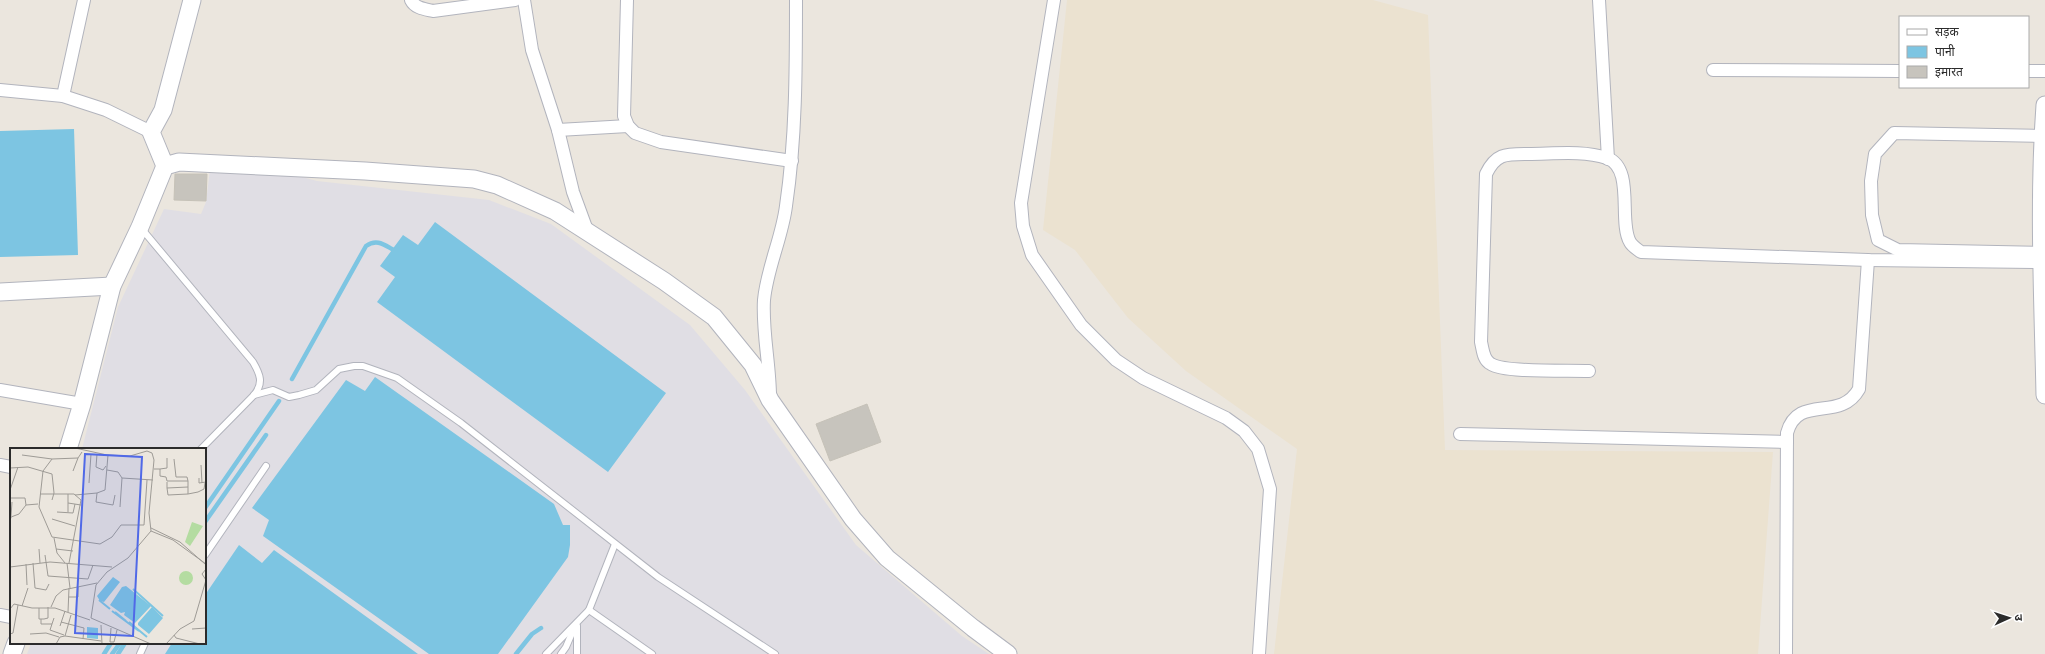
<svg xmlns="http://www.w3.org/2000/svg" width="2045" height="654" font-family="Figtree,'Noto Sans Devanagari',sans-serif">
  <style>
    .industrial { fill: #e0dee4 }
    .education { fill: #ebe2d0 }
    .water { fill: #7dc5e2 }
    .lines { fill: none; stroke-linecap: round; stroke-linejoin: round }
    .stream { stroke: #7dc5e2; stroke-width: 4.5 }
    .building { fill: #c7c4bd; stroke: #c6c2b8 }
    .lane-casing { stroke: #b2b4bd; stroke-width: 8 }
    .street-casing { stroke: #b2b4bd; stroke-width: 14 }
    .secondary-casing { stroke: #b2b4bd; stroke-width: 19 }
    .lane { stroke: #fff; stroke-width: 6 }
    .street { stroke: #fff; stroke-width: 12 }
    .secondary { stroke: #fff; stroke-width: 17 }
    .inset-river { fill: none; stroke: #7dc5e2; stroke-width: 2 }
    .inset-road { fill: none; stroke: #9e9b96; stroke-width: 1 }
    .view { fill: #5069e7; fill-opacity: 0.15; stroke: #5069e7; stroke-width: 2 }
    .inset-edge { fill: none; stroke: #2b2b2b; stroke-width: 2 }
  </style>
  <rect width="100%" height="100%" fill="#ebe6de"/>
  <polygon class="industrial" points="210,170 295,175 317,181 489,200 551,224 690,325 745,390 856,545 962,636 989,654 27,654 31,643 205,643 205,449 82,449 118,307 164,209 201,214 206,202"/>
  <polygon class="education" points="1067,0 1373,0 1428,15 1445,450 1773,452 1758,654 1274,654 1297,449 1186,371 1128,318 1075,250 1043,230"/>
  <g class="water">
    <polygon points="74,129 78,255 0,257 0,131"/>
    <polygon points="435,222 666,393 608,472 377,302 395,277 380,266 403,235 418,245"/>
    <polygon points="375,377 554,504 563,525 570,525 570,545 568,557 498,654 429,654 263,536 269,520 252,508 346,380 365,391"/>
    <polygon points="239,545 262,563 274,550 418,654 165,654 172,643 205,643 205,595"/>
  </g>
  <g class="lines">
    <g class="stream">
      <path d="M292,379L366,246C376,239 383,244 392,249"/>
      <polyline points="205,508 279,401"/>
      <polyline points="205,522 266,435"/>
      <polyline points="104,654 111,643"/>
      <polyline points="112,654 120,643"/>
      <polyline points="118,654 125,643"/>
      <polyline points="516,654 532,634 541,628"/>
    </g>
  </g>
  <g class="building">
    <polygon points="175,174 207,174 206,201 174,200"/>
    <polygon points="867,404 881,442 830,461 816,424"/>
  </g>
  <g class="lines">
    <g class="lane-casing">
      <g id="lane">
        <path d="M141,228L253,362C260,374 264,383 254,395L201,449"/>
        <polyline points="254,395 273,390 289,397 299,395 316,390 339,369 354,366 363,366 397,378 461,423 658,577 775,654"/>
        <polyline points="205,555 266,466"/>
        <polyline points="589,610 652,654"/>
        <polyline points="577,626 577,654"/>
        <polyline points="140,654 145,643"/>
        <polyline points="546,654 589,610 615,544"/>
        <polyline points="561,654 566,647 575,626"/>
      </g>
    </g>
    <g class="street-casing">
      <g id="street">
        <path d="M411,0C415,8 424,9 433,11L515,0"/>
        <polyline points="524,0 532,50 558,130 573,192 588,233"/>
        <polyline points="627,0 624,116 628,126 635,133 661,142 792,161"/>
        <polyline points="1054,0 1021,203 1023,226 1032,255 1081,325 1116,360 1143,378 1226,418 1244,431 1258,449 1270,489 1259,654"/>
        <polyline points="1599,0 1608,159"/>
        <polyline points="1713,70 1900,71"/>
        <polyline points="2028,71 2045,71"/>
        <polyline points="0,90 63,96 84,0"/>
        <polyline points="63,96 106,110 151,132"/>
        <polyline points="558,130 628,126"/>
        <polyline points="2042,253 1898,250 1878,240 1872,215 1871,181 1875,154 1894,133 2043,136"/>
        <path d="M1589,371C1570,370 1504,373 1491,364C1483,360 1483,350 1481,342L1486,174C1496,153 1506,154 1528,154C1553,154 1582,150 1607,158C1635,168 1618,222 1630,242C1632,246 1637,249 1641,252L1868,260L2042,262"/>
        <polyline points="0,390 82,404"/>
        <path d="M770,397C770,365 762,331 764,300C767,268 782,238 786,206C796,138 796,69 796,0"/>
        <polyline points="1460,434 1787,442"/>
        <polyline points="0,465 11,467"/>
        <polyline points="0,615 11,617"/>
        <path d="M1786,654L1787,433C1798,393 1840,423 1859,389L1868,260"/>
      </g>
    </g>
    <g class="secondary-casing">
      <g id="secondary">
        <path d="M2045,105C2038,202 2043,299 2045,395"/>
        <polyline points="165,166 151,132 163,110 192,0"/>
        <polyline points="0,292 112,286"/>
        <polyline points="68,449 82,404 112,286 140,227 165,166 179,162 365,171 474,179 497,185 555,211 664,281 714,317 753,365 770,400 853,519 887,558 973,628 1008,654"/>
        <polyline points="12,654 16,643"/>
      </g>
    </g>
    <use href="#lane" class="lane"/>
    <use href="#street" class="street"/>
    <use href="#secondary" class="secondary"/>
  </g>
  <g transform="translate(10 448)">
    <rect width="196" height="196" fill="#ebe6de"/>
    <path d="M182,74L193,78L180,98L175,94ZM169 130a7 7 0 1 1 14 0a7 7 0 1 1-14 0Z" fill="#b4dca1"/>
    <path d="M103,129L110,134L94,154L90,153L87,148ZM116,138L141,158L125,175L114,167L115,164L111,165L100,157L112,139ZM142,159L153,170L139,186L128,177V175ZM77,179L88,180V191L77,190Z" fill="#7dc5e2"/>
    <path class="inset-river" d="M123,141L153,168M89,152L100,161M102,163L129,183M105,164L116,173M119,174L137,189"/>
    <path class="inset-road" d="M65,0L97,7L120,8L137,3L142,5L144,12L139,65L141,83L163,92L196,116M72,4L68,10L42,11L33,23L29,59L42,89L90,96L102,89L111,77H134L137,32M87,6L86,19L93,22L96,18M12,7L42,11M98,7L95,42L87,45L86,54L103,57L105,47M164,11L166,29H177L178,33M191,17L192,35M0,20L18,19L42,26L44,45L42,52M144,21H150V28L156,29L157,33H178V46L158,47L157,40M150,21L157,20V10M97,22L108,24L112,30L143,32M63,23L68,10M189,30V35L196,34M157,34V40L178,39M79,35L81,6M0,42L8,19M30,46H64L71,52L59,115M178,46L188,44L194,41L195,35M65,47L87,45M1,50H15L16,57M58,55L71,57M110,59L112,30M47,64L63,65L65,56M58,64V46M1,68L2,54M42,71L65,78M0,73L1,69L9,66L16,57L28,56M141,80L170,94L195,116M44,90L47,105L55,115M29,101L30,115M46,101L63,103M35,107L38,128L78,131L83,117M23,115L25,140L36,142L39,136M57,115L60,140M16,116L17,137M0,119L40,114L102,119M59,149H68V139M12,158L18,140M41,159L46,148L53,142L87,135M29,160V171H34L38,170V159M0,161L4,156L22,160H45L80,172M58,164L59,140M44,170L40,182L54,187M31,171V176H42M51,174L74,180L73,191M91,177L92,196M50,178L55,163M101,180L100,194H104L107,182M182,181L196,180M0,186L3,185L8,157M20,186L36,185L49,189M164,187L166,190L190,196M55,188L91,193M46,196L50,189L55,188L61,167M141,196L81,170L86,137L97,124L118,110L141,83M156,196L170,181L184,173L196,132L192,126L196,121"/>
    <path class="view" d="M75,6L132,9L123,188L65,185Z"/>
    <rect width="196" height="196" class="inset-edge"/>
  </g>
  <rect x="1899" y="16" width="130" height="72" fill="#ffffff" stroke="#aaaaaa"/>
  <rect x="1907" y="29" width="20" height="6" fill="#ffffff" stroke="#aaaaaa"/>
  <text x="1935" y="36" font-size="12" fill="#2b2b2b">सड़क</text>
  <rect x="1907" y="46" width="20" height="12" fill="#7dc5e2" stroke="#aaaaaa"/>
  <text x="1935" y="56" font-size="12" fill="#2b2b2b">पानी</text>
  <rect x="1907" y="66" width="20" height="12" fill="#c7c4bd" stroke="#aaaaaa"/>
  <text x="1935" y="76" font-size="12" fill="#2b2b2b">इमारत</text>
  <g transform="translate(2009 618) rotate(87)" stroke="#ffffff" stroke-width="3" paint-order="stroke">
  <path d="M0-3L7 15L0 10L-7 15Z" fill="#2b2b2b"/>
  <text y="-6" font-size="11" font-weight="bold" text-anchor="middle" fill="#2b2b2b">उ</text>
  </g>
</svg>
